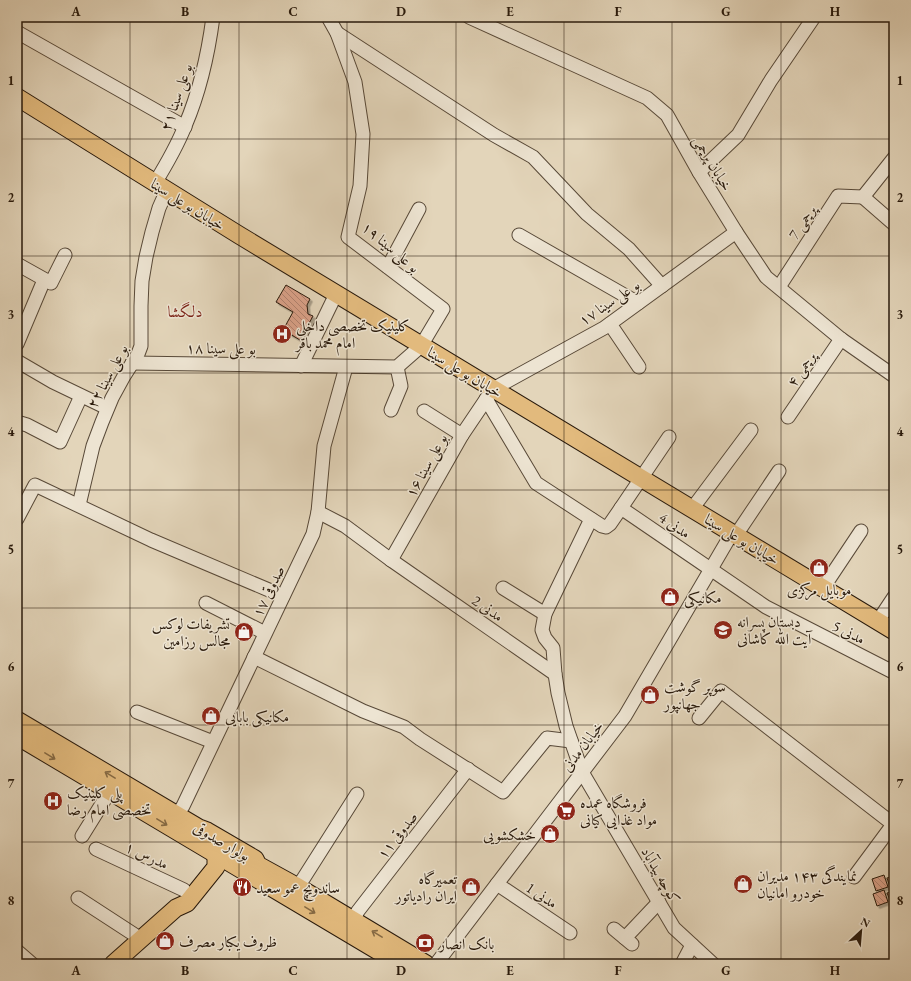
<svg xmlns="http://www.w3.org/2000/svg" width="911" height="981" font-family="'EB Garamond',Amiri,serif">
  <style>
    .building { fill: url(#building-back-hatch); stroke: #291a0c; filter: url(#shadow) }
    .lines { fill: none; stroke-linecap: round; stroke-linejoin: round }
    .minor-casing { stroke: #584938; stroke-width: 15 }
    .major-casing { stroke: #291a0c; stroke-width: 19 }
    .minor { stroke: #ede4d2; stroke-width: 13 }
    .major { stroke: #e2ba7d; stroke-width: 17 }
    .oneway { stroke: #866a44 }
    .grid { fill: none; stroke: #291a0c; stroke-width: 1; stroke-opacity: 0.55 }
    .labels { text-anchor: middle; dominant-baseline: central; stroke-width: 3; stroke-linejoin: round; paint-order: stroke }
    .street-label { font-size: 15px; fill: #291a0c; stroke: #ede4d2 }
    .poi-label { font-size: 15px; fill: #291a0c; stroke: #ede4d2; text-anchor: start }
    .neighbourhood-label { font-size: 16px; fill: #7a1f14; stroke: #ede4d2 }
    .neatline { fill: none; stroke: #291a0c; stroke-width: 1.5 }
    .grid-label { font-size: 13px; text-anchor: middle; font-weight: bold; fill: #291a0c }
  </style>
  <defs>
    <pattern id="building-back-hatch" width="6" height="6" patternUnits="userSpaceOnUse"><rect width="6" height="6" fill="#daa188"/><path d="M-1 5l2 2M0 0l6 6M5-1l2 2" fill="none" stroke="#b1826e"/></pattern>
    <filter id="shadow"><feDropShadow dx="2.5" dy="2.5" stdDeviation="0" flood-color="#0004"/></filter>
  </defs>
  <rect width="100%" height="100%" fill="#e3d5ba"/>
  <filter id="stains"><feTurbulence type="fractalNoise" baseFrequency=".005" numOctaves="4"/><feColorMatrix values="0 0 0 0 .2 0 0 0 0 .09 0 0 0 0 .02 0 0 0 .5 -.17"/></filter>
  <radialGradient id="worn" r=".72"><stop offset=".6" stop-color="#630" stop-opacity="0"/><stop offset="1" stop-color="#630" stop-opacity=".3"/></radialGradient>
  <g class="building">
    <polygon points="286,285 310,299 307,305 308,314 313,316 300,340 283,330 293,312 276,302"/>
    <polygon points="884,875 888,887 876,891 872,879"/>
    <polygon points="894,876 894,889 891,890 887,878"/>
    <polygon points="884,890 888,902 877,906 873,894"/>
    <polygon points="894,891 894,904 892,905 887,893"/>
  </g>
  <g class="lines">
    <g class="minor-casing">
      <g id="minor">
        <polyline points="469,17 647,98 667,115 699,172 736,232 766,277 841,339 894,376"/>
        <polyline points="17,32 185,127"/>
        <polyline points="337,33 494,135 533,157 587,214 629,249 662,286"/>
        <polyline points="699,172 738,135 771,80 814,17"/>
        <path d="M155,183C166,165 177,146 185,126C200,91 208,55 213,17"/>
        <polyline points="863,197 894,158"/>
        <polyline points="863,197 894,224"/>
        <polyline points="519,235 638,303"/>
        <polyline points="17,264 51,283 65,255"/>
        <polyline points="388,267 419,209"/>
        <polyline points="779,287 838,196 863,197"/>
        <polyline points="610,324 639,367"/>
        <polyline points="17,344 44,280"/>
        <polyline points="17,361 53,382 107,408"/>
        <polyline points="132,363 397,367 421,346 443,309 348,237 360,186 363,134 355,82 337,33 328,17"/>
        <polyline points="301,366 336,294"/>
        <polyline points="486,399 536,483 602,526 606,527 610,524 621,508 669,437"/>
        <polyline points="391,410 401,386 397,367"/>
        <polyline points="424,411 462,435"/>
        <polyline points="788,417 841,339"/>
        <polyline points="17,422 27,425 60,442 81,396"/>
        <polyline points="79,505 93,446 102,422 112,398 124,376 138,354 141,346 141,306 142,281 146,257 152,232 159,208 167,190"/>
        <polyline points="621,508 766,607 891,671 894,666"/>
        <polyline points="692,509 751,430"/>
        <polyline points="318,512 345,526 391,560 555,674 558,693 566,726 582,772 674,928 713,964"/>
        <polyline points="17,519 35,485 151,540 283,596"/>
        <polyline points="736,535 779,471"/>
        <polyline points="391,560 462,435 493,389 604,328 736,232"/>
        <polyline points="503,588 545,614"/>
        <polyline points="823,588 861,531"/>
        <polyline points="206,603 265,633"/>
        <polyline points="878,621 894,597"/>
        <polyline points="254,657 363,711 404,727 420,739 503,792 547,738 571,741"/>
        <polyline points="555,674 553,648 545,638 542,630 545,614 591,519"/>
        <polyline points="137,712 213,742"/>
        <polyline points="699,718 721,691 893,824"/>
        <polyline points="177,815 183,806 313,534 318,512 324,446 346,367"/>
        <polyline points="82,836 110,791"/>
        <polyline points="96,849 184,890"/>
        <polyline points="854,877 894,823"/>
        <polyline points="497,884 570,933"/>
        <polyline points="298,887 357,794"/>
        <polyline points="78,898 141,939"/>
        <polyline points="353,920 358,911 468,769"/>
        <polyline points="614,929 632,944"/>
        <polyline points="625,938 659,902"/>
        <polyline points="17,951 32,964"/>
        <polyline points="436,964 625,716 732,533"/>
        <polyline points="682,964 692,945"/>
      </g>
    </g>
    <g class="major-casing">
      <g id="major">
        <polyline points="17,97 239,235 894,631"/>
        <polyline points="17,720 199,828 207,831 255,859 258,865 298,887 426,964"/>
        <polyline points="17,736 400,964"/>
        <polyline points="113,964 176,908 187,903 216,867 216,855"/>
      </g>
    </g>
    <use href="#minor" class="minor"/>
    <use href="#major" class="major"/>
  </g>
  <defs><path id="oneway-shaft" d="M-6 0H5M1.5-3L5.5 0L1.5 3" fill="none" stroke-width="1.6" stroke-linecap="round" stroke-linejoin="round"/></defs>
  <g class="oneway">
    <use href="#oneway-shaft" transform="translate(50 756) rotate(31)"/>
    <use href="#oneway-shaft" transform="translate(110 775) rotate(-149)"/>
    <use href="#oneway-shaft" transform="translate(162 822) rotate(31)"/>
    <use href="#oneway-shaft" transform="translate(310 910) rotate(31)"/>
    <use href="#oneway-shaft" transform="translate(377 934) rotate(-149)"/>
  </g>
  <path class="grid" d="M130,17V964M239,17V964M347,17V964M456,17V964M564,17V964M672,17V964M781,17V964M17,139H894M17,256H894M17,373H894M17,490H894M17,608H894M17,725H894M17,842H894"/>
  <defs>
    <g id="hospital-disc" transform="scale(1)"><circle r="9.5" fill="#8f2418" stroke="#ede4d2"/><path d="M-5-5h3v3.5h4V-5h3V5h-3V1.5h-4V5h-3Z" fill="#fff"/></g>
    <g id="shop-disc" transform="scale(1)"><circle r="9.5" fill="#8f2418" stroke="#ede4d2"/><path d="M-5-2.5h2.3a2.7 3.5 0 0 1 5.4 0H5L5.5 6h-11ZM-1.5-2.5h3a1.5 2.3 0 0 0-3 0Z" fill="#fff"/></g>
    <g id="school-disc" transform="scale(1)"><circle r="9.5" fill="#8f2418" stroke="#ede4d2"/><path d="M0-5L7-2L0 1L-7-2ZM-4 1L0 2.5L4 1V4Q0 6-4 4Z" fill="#fff"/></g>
    <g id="supermarket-disc" transform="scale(1)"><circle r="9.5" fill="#8f2418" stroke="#ede4d2"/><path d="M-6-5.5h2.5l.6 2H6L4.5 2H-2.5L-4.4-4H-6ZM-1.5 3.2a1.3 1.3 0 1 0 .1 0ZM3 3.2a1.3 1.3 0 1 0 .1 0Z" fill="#fff"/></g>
    <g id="restaurant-disc" transform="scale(1)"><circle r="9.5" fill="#8f2418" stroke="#ede4d2"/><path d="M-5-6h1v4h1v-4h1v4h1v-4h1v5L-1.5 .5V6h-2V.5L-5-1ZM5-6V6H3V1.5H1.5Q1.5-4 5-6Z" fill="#fff"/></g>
    <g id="bank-disc" transform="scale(1)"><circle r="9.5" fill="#8f2418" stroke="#ede4d2"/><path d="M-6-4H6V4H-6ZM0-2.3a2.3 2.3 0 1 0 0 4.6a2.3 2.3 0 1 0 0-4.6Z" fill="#fff"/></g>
  </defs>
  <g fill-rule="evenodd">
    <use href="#hospital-disc" x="282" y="334"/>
    <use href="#shop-disc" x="819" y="568"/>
    <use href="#shop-disc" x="670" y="597"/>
    <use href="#school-disc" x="723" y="630"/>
    <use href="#shop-disc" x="244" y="632"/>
    <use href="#shop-disc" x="650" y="695"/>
    <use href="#shop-disc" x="211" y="716"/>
    <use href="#hospital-disc" x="53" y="801"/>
    <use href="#supermarket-disc" x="566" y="811"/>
    <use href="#shop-disc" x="550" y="834"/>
    <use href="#shop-disc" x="743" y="884"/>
    <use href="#restaurant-disc" x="242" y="887"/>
    <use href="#shop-disc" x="471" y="887"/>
    <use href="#shop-disc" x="165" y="941"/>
    <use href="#bank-disc" x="425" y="943"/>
  </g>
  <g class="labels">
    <g class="street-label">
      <text transform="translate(176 97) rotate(-71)">بو علی سینا ۲۱</text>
      <text transform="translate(713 163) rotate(59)">خیابان پرچمی</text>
      <text transform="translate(188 204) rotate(32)">خیابان بو علی سینا</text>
      <text transform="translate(802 222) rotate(-57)">پرچمی 7</text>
      <text transform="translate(391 247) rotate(40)">بو علی سینا ۱۹</text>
      <text transform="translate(609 302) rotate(-34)">بو علی سینا ۱۷</text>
      <text transform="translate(221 348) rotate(1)">بو علی سینا ۱۸</text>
      <text transform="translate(801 369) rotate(-56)">پرچمی ۴</text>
      <text transform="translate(465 372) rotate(31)">خیابان بو علی سینا</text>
      <text transform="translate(107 376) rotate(-62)">بو علی سینا ۲۲</text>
      <text transform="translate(426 465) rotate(-61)">بو علی سینا ۱۶</text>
      <text transform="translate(675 525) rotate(34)">مدنی 4</text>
      <text transform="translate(742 539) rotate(31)">خیابان بو علی سینا</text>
      <text transform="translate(268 591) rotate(-64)">صدوقی ۱۷</text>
      <text transform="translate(488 608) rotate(35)">مدنی 2</text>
      <text transform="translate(849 632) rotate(27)">مدنی 5</text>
      <text transform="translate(582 746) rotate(-53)">خیابان مدنی</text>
      <text transform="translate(397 835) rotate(-52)">صدوقی ۱۱</text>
      <text transform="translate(222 841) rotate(30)">بولوار صدوقی</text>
      <text transform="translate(147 855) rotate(25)">مدرس ۱</text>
      <text transform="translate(661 875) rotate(60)">کوچه بیدآباد</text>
      <text transform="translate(542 895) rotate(34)">مدنی 1</text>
    </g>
    <g class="poi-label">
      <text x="296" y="325">کلینیک تخصصی داخلی<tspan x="296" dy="17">امام محمد باقر</tspan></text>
      <text x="819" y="589" text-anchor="middle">موبایل مرکزی</text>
      <text x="684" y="597">مکانیکی</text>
      <text x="737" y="621">دبستان پسرانه<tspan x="737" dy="17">آیت الله کاشانی</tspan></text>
      <text x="230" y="623" text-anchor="end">تشریفات لوکس<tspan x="230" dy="17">مجالس رزامین</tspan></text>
      <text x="664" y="686">سوپر گوشت<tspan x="664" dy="17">جهانپور</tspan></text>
      <text x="225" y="716">مکانیکی بابایی</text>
      <text x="67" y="792">پلی کلینیک<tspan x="67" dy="17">تخصصی امام رضا</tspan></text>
      <text x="580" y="802">فروشگاه عمده<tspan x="580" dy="17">مواد غذایی کیانی</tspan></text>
      <text x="536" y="834" text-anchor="end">خشکشویی</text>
      <text x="757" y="875">نمایندگی ۱۴۳ مدیران<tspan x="757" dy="17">خودرو امانیان</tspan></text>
      <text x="457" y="878" text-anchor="end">تعمیرگاه<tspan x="457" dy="17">ایران رادیاتور</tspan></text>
      <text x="256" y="887">ساندویچ عمو سعید</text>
      <text x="179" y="941">ظروف یکبار مصرف</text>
      <text x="439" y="943">بانک انصار</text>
    </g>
    <g class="neighbourhood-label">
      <text x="185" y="311">دلگشا</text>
    </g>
  </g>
  <rect width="911" height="981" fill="none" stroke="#e3d5ba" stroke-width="44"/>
  <g transform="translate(861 931) rotate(26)" stroke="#ede4d2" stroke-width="3" paint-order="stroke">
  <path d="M0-3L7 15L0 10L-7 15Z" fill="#291a0c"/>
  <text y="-6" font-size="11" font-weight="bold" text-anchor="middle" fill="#291a0c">N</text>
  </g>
  <rect x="22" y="22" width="867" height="937" class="neatline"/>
  <g class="grid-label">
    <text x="76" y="16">A</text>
    <text x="185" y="16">B</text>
    <text x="293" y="16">C</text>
    <text x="401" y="16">D</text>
    <text x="510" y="16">E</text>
    <text x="618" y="16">F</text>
    <text x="726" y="16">G</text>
    <text x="835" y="16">H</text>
    <text x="11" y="85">1</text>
    <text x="900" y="85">1</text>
    <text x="11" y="202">2</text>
    <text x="900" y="202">2</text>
    <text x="11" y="319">3</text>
    <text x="900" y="319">3</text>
    <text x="11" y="436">4</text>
    <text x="900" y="436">4</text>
    <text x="11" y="554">5</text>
    <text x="900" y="554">5</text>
    <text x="11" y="671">6</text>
    <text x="900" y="671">6</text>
    <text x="11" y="788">7</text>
    <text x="900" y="788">7</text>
    <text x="11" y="905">8</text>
    <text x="900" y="905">8</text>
    <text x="76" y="975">A</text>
    <text x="185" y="975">B</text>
    <text x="293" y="975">C</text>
    <text x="401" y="975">D</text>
    <text x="510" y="975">E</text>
    <text x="618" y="975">F</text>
    <text x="726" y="975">G</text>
    <text x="835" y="975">H</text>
  </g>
  <rect width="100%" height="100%" filter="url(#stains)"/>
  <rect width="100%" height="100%" fill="url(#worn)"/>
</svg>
